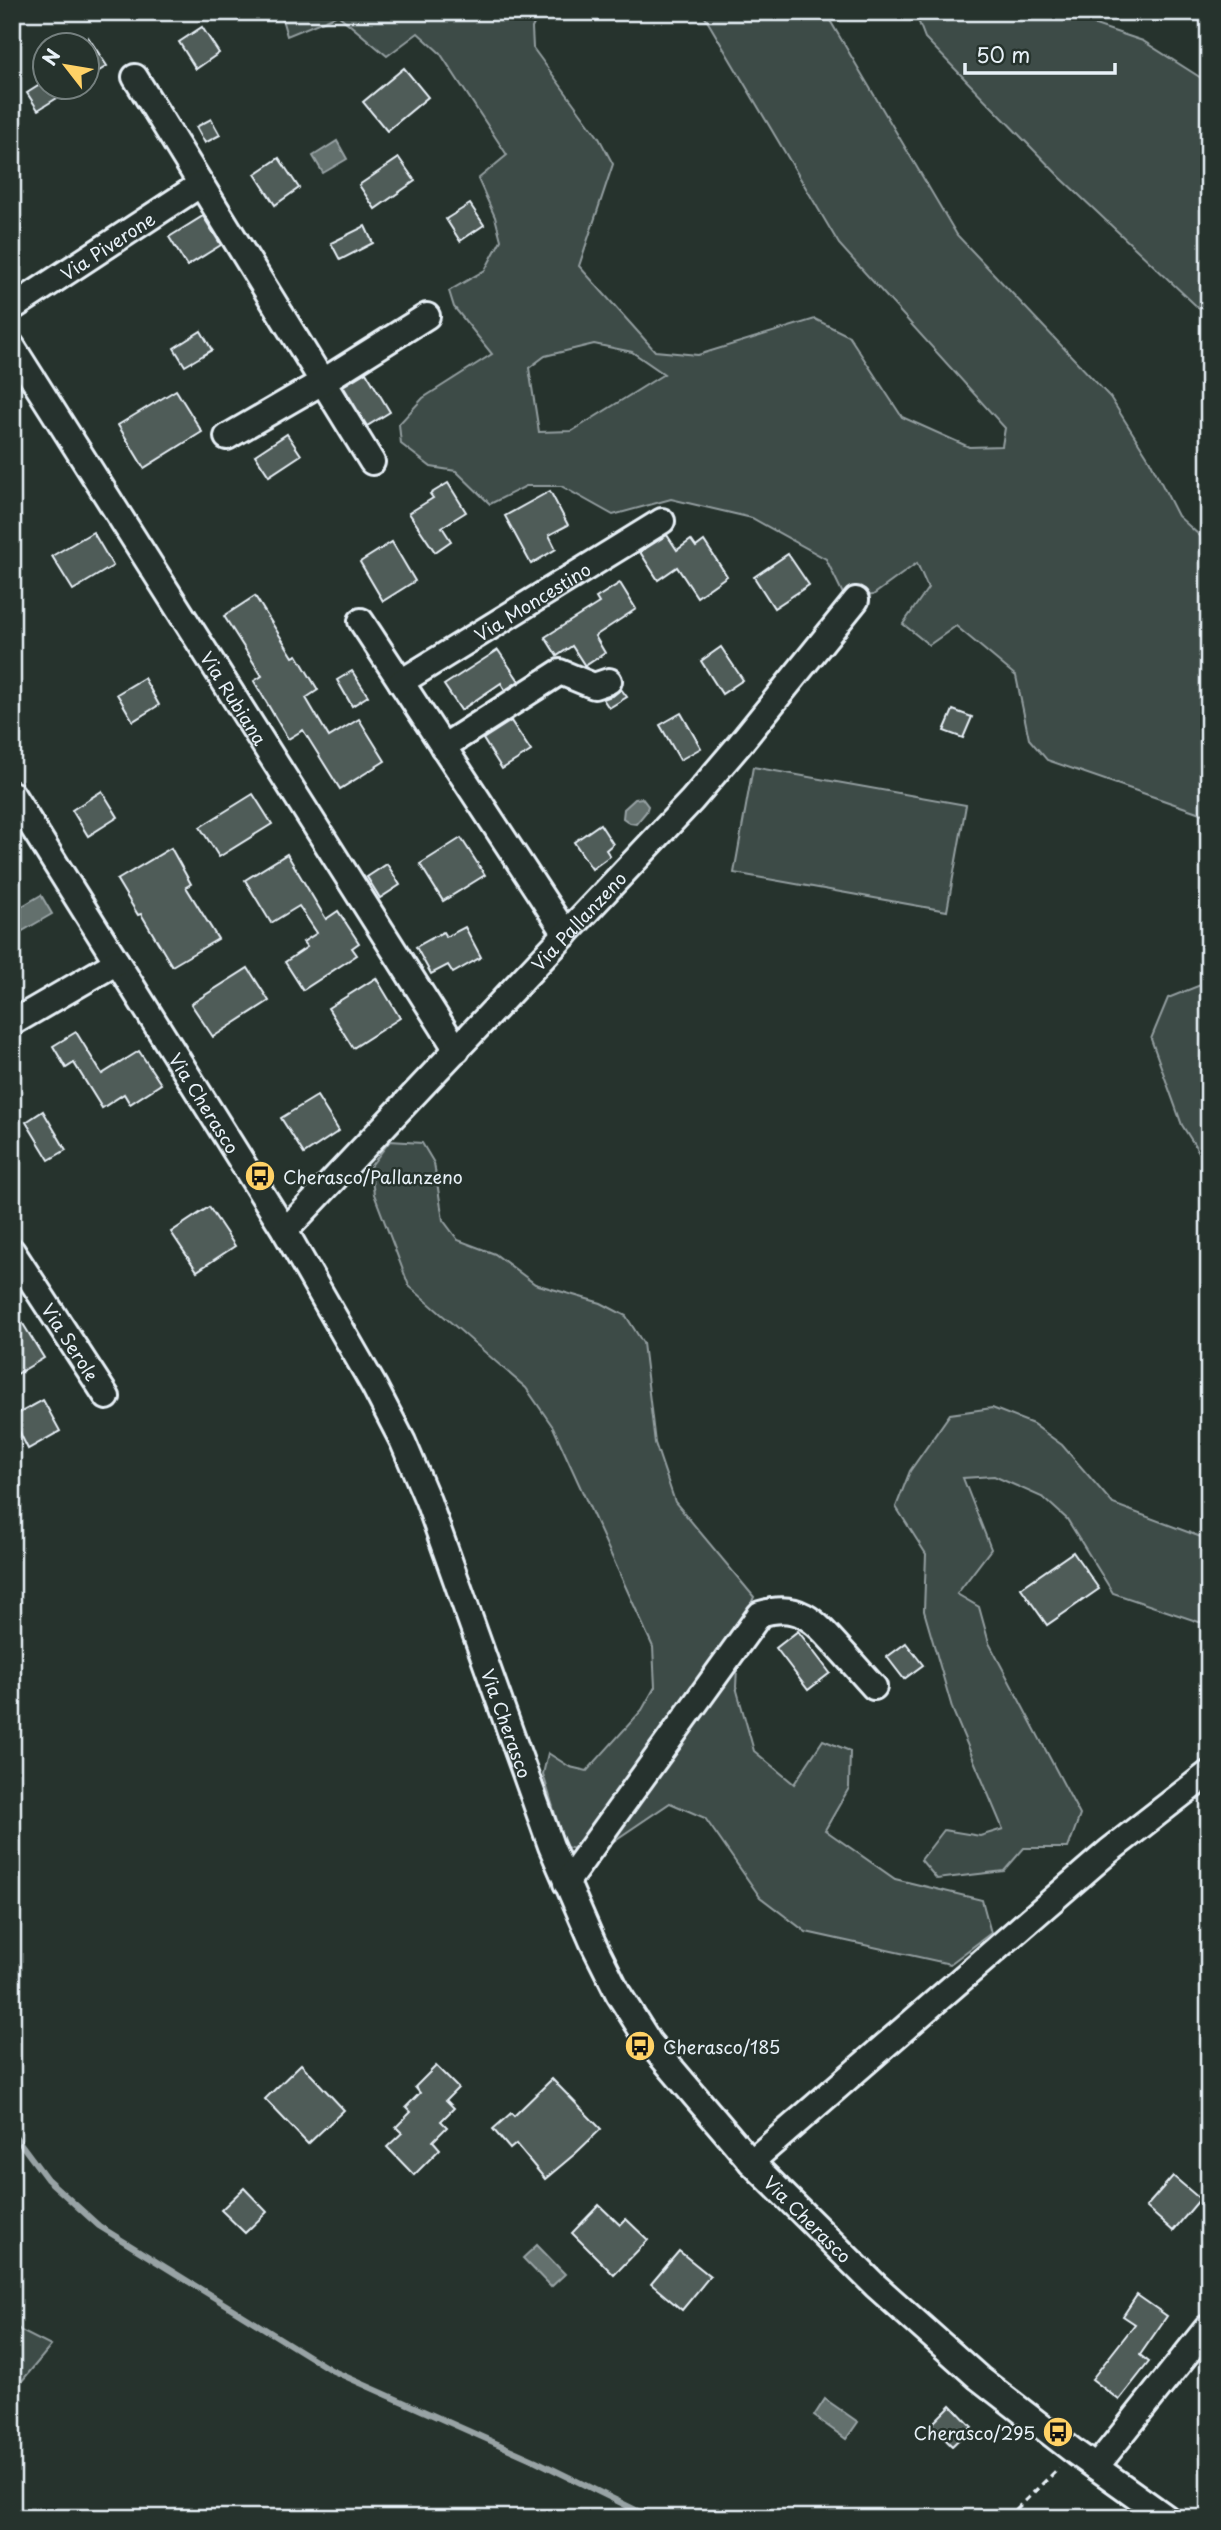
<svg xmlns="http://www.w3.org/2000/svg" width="1221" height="2530" font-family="'Playpen Sans',sans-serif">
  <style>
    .green { fill: #3e4b47; stroke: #939ea0; stroke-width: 2; fill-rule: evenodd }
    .water { fill: #636f6d; stroke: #98a3a5; stroke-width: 2 }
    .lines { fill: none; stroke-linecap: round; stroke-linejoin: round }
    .stream { stroke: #98a3a5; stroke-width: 6 }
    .building { fill: #505c59; stroke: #e8f1f8; stroke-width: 2 }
    .minor-casing { stroke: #e8f1f8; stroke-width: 30 }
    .path { stroke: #e8f1f8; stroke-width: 3.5; stroke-dasharray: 7 5; stroke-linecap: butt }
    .minor { stroke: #26332d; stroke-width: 24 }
    .labels { text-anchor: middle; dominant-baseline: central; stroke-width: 5; stroke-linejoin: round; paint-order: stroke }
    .street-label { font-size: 18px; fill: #e8f1f8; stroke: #26332d }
    .poi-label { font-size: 18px; fill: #e8f1f8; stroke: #26332d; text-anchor: start }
  </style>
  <rect width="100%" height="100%" fill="#26332d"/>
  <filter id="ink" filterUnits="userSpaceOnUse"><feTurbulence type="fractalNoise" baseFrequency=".0143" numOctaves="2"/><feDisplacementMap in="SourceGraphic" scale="14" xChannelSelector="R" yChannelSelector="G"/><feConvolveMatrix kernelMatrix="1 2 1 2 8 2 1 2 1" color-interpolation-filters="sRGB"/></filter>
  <g filter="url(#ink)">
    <g class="green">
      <path d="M280,12H540L532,28L533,48L599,138L613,164L579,266L655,351L698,355L815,319L849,336L902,417L969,447L1002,446L1005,428L839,244L702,12H825L957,235L1110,397L1149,459L1178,516L1209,544V816L1047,760L1029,739L1016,676L956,626L929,645L903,624L928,588L917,563L873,595L845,598L826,559L752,518L671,499L613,515L561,486H526L490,504L456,471L431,467L401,444L399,424L423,398L492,354L454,307L449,291L485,270L501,240L495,217L478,179L507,155L440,53L418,33L387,56L338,15L287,36ZM594,344L632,352L664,374L572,431L539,432L529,368L545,356Z"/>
      <polygon points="915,12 1085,12 1095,25 1143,41 1209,83 1209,318 1061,178 925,38"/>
      <polygon points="753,767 966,805 947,911 734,873"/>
      <polygon points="1203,984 1209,984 1209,1168 1182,1125 1151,1039 1168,998"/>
      <polygon points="390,1141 422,1143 434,1163 443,1220 458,1240 495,1254 535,1284 601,1303 626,1316 643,1343 655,1443 675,1502 754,1597 739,1631 736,1687 754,1751 794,1784 823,1740 850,1751 849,1788 825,1830 895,1879 982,1900 991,1933 950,1964 806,1932 760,1897 705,1818 670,1803 596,1853 565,1847 543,1774 548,1753 570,1767 587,1771 642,1710 655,1687 653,1647 553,1427 526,1388 409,1286 374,1194 370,1167"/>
      <polygon points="992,1408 1033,1424 1062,1445 1113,1504 1209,1540 1209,1622 1199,1622 1113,1593 1067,1519 1044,1498 994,1476 963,1478 991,1549 957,1594 979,1607 989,1643 1080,1815 1068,1848 1024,1848 1004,1871 937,1879 921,1860 944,1830 980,1836 1003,1829 953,1711 924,1611 926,1554 896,1507 910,1471 950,1414"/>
      <polygon points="12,2322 21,2331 51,2346 12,2393"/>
    </g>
    <g class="water">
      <polygon points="337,141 347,159 323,173 313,156"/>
      <polygon points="642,798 648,806 646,812 636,824 630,823 623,818 624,809 635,799"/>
      <polygon points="41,895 52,914 12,937 12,912"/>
      <polygon points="537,2245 565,2274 551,2287 523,2258"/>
      <polygon points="825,2399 858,2422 846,2439 814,2416"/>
    </g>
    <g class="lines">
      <polyline class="stream" points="12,2132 47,2179 99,2226 331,2370 536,2461 652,2518"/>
    </g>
    <g class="building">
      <polygon points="202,27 219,53 196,69 179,42"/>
      <polygon points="88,37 107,66 88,78"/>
      <polygon points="404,68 428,97 387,131 363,102"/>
      <polygon points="46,81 46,88 73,88 38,110 27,93"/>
      <polygon points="211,119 220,135 205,143 196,127"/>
      <polygon points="279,158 299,188 275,205 255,174"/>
      <polygon points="399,158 415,181 375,209 359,185"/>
      <polygon points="470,204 484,225 460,241 446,219"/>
      <polygon points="203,216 221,245 187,266 169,237"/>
      <polygon points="365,226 373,243 340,260 331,243"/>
      <polygon points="201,331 212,350 185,366 174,348"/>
      <polygon points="366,372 390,412 367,426 343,386"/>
      <polygon points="176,390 202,432 144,468 118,425"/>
      <polygon points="287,434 301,455 269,476 255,455"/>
      <polygon points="448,483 466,512 442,527 451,541 435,552 409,513 433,498 430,494"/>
      <polygon points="550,491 568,525 549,535 556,549 531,564 505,516"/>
      <polygon points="93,532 113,566 73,590 52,556"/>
      <polygon points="667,535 677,550 691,540 696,547 704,541 727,576 697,597 677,567 658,580 640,552"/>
      <polygon points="392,542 415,581 383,601 360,562"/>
      <polygon points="788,554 809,585 774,608 754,577"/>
      <polygon points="620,583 636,609 595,636 605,653 585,666 572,646 557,656 545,637 599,603 596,598"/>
      <polygon points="255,596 293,657 297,655 318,690 306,698 329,737 359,719 385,761 340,789 303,730 288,739 254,681 262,676 224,616"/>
      <polygon points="721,647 743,680 722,694 701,661"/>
      <polygon points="498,650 519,681 505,690 501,683 461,710 444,685"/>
      <polygon points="352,671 368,696 352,706 337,680"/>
      <polygon points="144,678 159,705 133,721 117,694"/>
      <polygon points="621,689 627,697 609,708 603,699 614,695"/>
      <polygon points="953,710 972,717 963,738 944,731"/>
      <polygon points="681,713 701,748 680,760 660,725"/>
      <polygon points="511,721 531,751 502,769 483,739"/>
      <polygon points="102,791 118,817 88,836 72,810"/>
      <polygon points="253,794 272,824 219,857 200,827"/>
      <polygon points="600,824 613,844 606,850 610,856 592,869 574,842"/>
      <polygon points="461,838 485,875 443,901 420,864"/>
      <polygon points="171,848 191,884 186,887 218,939 172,966 141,914 138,915 117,880"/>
      <polygon points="287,854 326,919 338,911 359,943 352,948 357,955 303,990 285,962 307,947 303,942 317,933 299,906 271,923 245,880"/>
      <polygon points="387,864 400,885 380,898 367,877"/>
      <polygon points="465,927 481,957 453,973 448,965 431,974 416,947 443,932 446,937"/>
      <polygon points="248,968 269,1001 213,1037 191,1004"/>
      <polygon points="376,978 400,1018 353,1048 328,1008"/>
      <polygon points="76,1032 102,1074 139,1051 161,1084 130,1104 124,1094 102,1108 74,1063 66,1068 53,1046"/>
      <polygon points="317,1096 339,1131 304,1154 281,1118"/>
      <polygon points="43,1111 66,1150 49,1160 26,1122"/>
      <polygon points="209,1207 235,1246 197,1271 171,1232"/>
      <polygon points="12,1306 44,1358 12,1377"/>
      <polygon points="43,1400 60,1431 28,1449 12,1417"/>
      <polygon points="1073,1552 1099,1589 1047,1625 1021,1588"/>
      <polygon points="798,1631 830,1673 808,1690 776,1648"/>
      <polygon points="906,1643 923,1665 904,1679 887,1657"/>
      <polygon points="301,2064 344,2110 308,2144 265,2099"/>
      <polygon points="436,2066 458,2088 446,2100 454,2108 441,2121 447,2127 433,2141 440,2149 414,2175 387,2147 402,2133 396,2127 411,2112 406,2107 420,2093 415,2087"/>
      <polygon points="552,2079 601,2129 576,2153 545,2179 516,2144 510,2149 493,2129 511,2113 514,2116"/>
      <polygon points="1173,2176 1200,2199 1173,2231 1146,2207"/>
      <polygon points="244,2188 267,2212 245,2233 221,2210"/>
      <polygon points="599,2205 620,2225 626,2219 648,2240 614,2275 572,2233"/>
      <polygon points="679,2251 710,2276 682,2310 651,2284"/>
      <polygon points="1137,2295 1167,2316 1140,2355 1149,2362 1119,2400 1092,2379 1135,2324 1123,2316"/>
      <polygon points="951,2405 972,2427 952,2446 931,2425"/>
    </g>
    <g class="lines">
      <g class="minor-casing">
        <g id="minor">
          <polyline points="135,77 372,462"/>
          <path id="s1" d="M12,308L201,184"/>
          <path id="s2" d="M12,346L457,1050"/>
          <polyline points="227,437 322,382 427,316"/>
          <polyline points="361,621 566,934"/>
          <path id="s3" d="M401,682L662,521"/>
          <polyline points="443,747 560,672 594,686 609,681"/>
          <path id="s4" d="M12,794L285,1231L374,1386L403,1442L428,1501L551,1846L593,1943L618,1993L649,2042L751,2162L876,2286L979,2378L1076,2453L1167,2518"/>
          <polyline points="12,1023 117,962"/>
          <path id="s5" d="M285,1231L692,800L739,745L856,600"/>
          <path id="s6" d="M12,1251L107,1397"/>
          <path d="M566,1883L760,1614C798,1602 814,1620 838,1647C850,1660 862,1674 874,1687"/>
          <polyline points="751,2162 1109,1851 1209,1773"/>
          <polyline points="1096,2467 1207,2328"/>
        </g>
      </g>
      <polyline class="path" points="1007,2518 1059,2468"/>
      <use href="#minor" class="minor"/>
    </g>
  </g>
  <defs>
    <g id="bus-disc" transform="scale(1.575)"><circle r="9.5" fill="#ffd166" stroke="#26332d"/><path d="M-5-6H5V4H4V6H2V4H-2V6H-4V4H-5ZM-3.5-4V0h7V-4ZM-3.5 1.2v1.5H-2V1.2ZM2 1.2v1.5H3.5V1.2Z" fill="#111"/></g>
  </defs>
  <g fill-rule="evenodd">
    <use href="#bus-disc" x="260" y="1176"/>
    <use href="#bus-disc" x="640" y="2046"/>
    <use href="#bus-disc" x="1058" y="2432"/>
  </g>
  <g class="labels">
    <g class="street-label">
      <text stroke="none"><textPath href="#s1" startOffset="114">Via Piverone</textPath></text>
      <text stroke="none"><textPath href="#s3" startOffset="154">Via Moncestino</textPath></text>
      <text stroke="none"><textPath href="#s2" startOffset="416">Via Rubiana</textPath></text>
      <text stroke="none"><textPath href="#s5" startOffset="427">Via Pallanzeno</textPath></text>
      <text stroke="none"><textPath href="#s4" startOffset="364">Via Cherasco</textPath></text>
      <text stroke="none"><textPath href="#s6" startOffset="108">Via Serole</textPath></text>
      <text stroke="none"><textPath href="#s4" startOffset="1057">Via Cherasco</textPath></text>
      <text stroke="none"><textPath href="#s4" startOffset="1645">Via Cherasco</textPath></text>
    </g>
    <g class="poi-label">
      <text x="283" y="1176">Cherasco/Pallanzeno</text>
      <text x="663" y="2046">Cherasco/185</text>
      <text x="1035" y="2432" text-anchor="end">Cherasco/295</text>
    </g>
  </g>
  <rect width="1221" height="2530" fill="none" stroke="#26332d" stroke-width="42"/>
  <rect x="21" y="21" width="1179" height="2488" fill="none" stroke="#e8f1f8" stroke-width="2.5" filter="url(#ink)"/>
  <g transform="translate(66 66) rotate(301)"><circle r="33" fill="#26332d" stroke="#747f7e" stroke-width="2"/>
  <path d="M0-5L12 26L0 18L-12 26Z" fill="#ffd166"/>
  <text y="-10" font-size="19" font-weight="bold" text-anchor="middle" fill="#e8f1f8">N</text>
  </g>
  <path d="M965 63v10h150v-10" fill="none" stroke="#e8f1f8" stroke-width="3.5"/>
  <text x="976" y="63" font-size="21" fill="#e8f1f8" stroke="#26332d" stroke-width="5" paint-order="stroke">50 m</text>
</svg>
